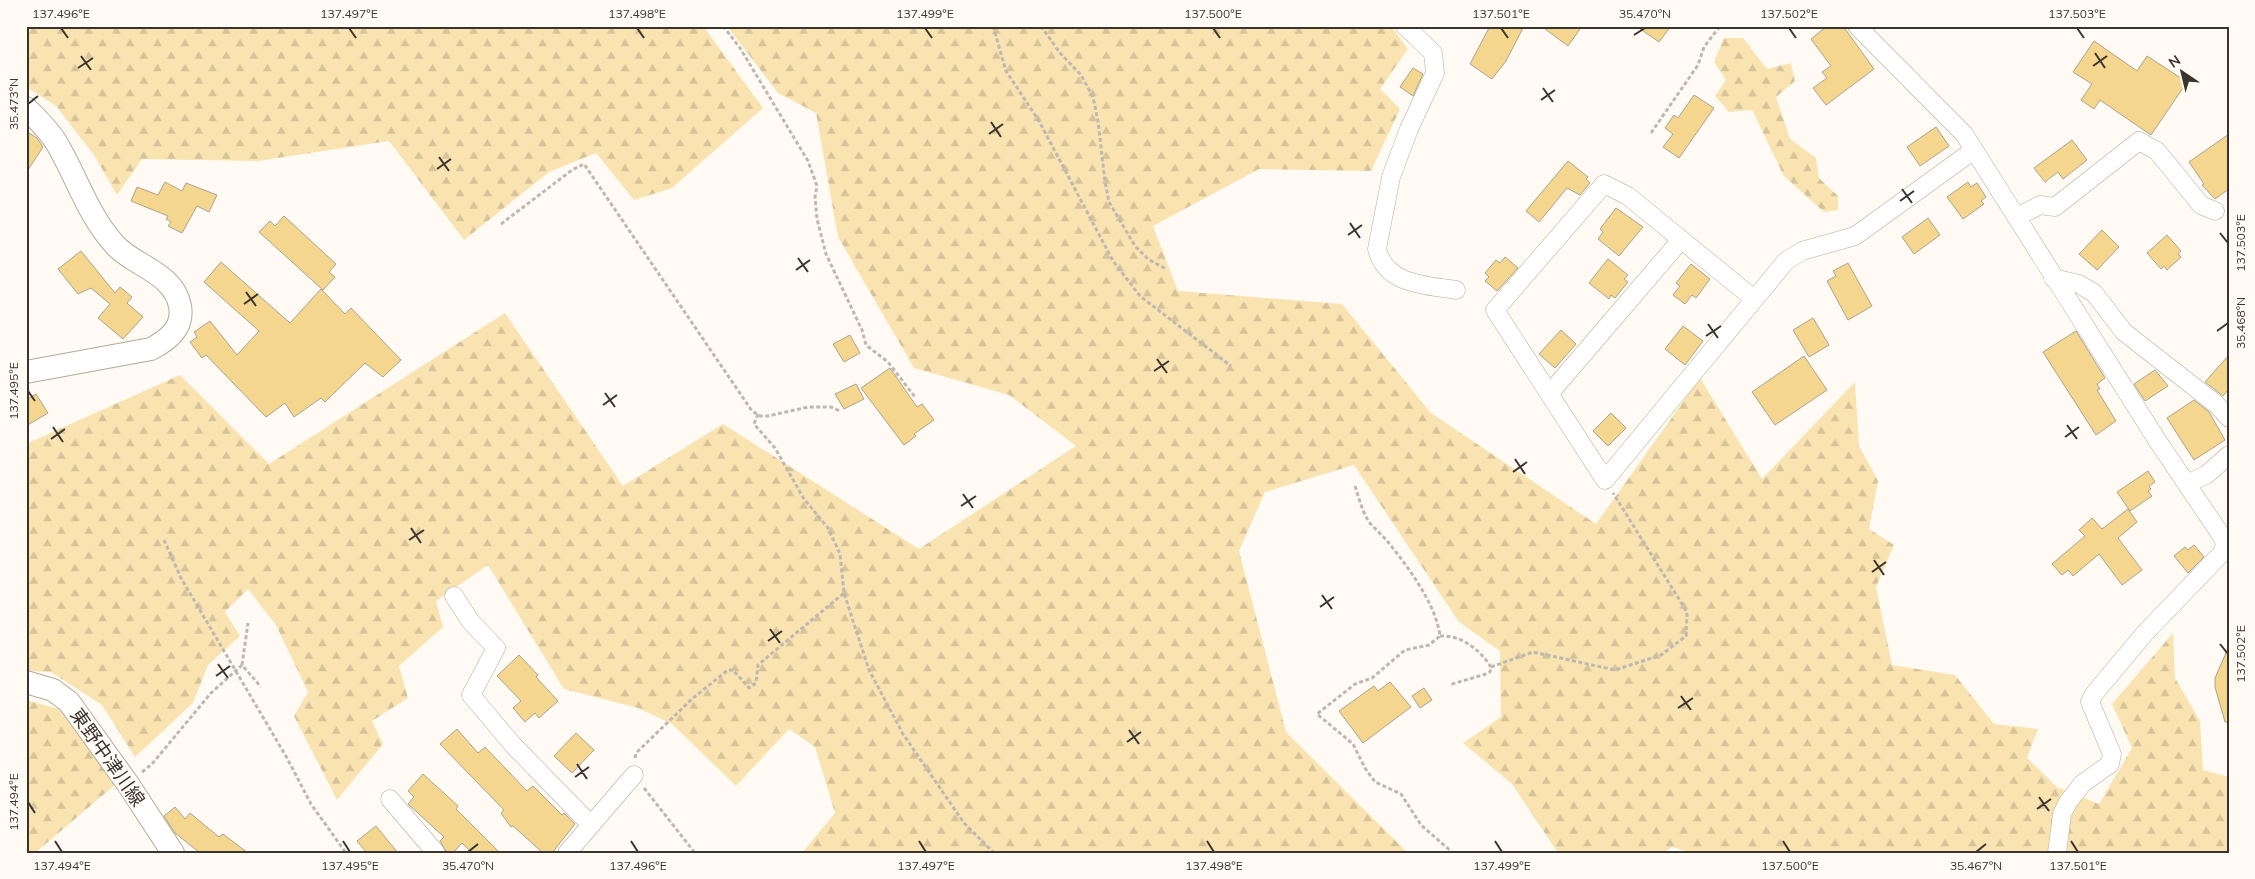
<svg xmlns="http://www.w3.org/2000/svg" width="2255" height="879" font-family="Mulish,'Noto Sans JP',sans-serif">
  <style>
    .forest { fill: url(#forest-firs) }
    .building { fill: #f4d68e; stroke: #aba391 }
    .lines { fill: none; stroke-linecap: round; stroke-linejoin: round }
    .minor-casing { stroke: #b3ab99; stroke-width: 19 }
    .major-casing { stroke: #b3ab99; stroke-width: 24 }
    .path { stroke: #bdb9b2; stroke-width: 3; stroke-dasharray: 4 2.5; stroke-linecap: butt }
    .minor { stroke: #fff; stroke-width: 18 }
    .major { stroke: #fff; stroke-width: 22 }
    .ticks { fill: none; stroke: #39352e; stroke-width: 2 }
    .labels { text-anchor: middle; dominant-baseline: central; stroke-width: 4; stroke-linejoin: round; paint-order: stroke }
    .street-label { font-size: 19px; fill: #39352e; stroke: #fffbf4 }
    .neatline { fill: none; stroke: #39352e; stroke-width: 2 }
    .ticks-label { font-size: 12px; text-anchor: middle; fill: #39352e }
  </style>
  <defs>
    <pattern id="forest-firs" width="22" height="20" patternUnits="userSpaceOnUse" patternTransform="scale(1.25)"><rect width="22" height="20" fill="#f9e3b1"/><path d="M5 1l3.5 6h-7zM16 11l3.5 6h-7z" fill="#d6c399"/></pattern>
  </defs>
  <rect width="100%" height="100%" fill="#fffbf4"/>
  <g class="forest">
    <polygon points="26,26 703,26 763,108 672,188 634,200 596,153 549,172 464,240 389,141 258,161 142,159 117,195 94,155 56,106 26,87"/>
    <polygon points="727,26 1391,26 1408,49 1380,89 1400,109 1371,171 1259,169 1153,226 1178,291 1342,304 1431,413 1596,524 1700,378 1762,479 1855,382 1859,446 1878,481 1869,529 1894,545 1876,587 1892,665 1955,675 1994,724 2038,729 2027,758 2057,787 2099,804 2132,748 2112,704 2173,633 2175,678 2200,721 2203,770 2229,777 2229,853 1693,853 1672,847 1664,853 1558,853 1512,784 1463,743 1501,717 1500,651 1459,622 1354,465 1265,492 1239,551 1286,732 1408,853 802,853 835,813 815,747 789,729 736,786 672,724 638,708 564,689 488,565 436,601 443,627 399,666 408,698 372,721 383,744 337,800 294,716 308,692 276,625 248,589 225,612 240,636 208,665 193,703 135,757 102,705 51,672 26,671 26,444 180,375 269,464 505,313 623,486 723,424 919,549 1076,446 1009,395 914,368 838,237 816,113 778,93"/>
    <polygon points="1724,38 1743,38 1767,69 1791,63 1795,81 1776,97 1790,139 1816,158 1819,178 1838,196 1838,210 1824,212 1784,176 1752,110 1729,112 1715,96 1726,80 1714,62"/>
    <polygon points="26,700 59,709 116,784 35,853 26,853"/>
  </g>
  <g class="building">
    <polygon points="1490,26 1524,26 1506,61 1492,79 1470,64"/>
    <polygon points="1541,26 1582,26 1568,46"/>
    <polygon points="1636,26 1671,26 1659,42"/>
    <polygon points="1827,26 1843,26 1874,69 1826,105 1813,88 1827,78 1822,72 1831,66 1811,39"/>
    <polygon points="2094,41 2137,71 2147,56 2187,82 2151,135 2100,100 2094,109 2081,100 2092,84 2073,72"/>
    <polygon points="1413,68 1423,74 1413,96 1400,87"/>
    <polygon points="1694,95 1714,108 1679,158 1663,147 1673,134 1665,128 1674,115 1678,118"/>
    <polygon points="1936,127 1949,146 1920,166 1907,147"/>
    <polygon points="26,131 37,138 43,147 26,173"/>
    <polygon points="2229,134 2229,189 2215,199 2202,185 2204,184 2189,162"/>
    <polygon points="2072,140 2087,160 2063,179 2058,172 2045,182 2034,168"/>
    <polygon points="1568,161 1588,177 1586,179 1590,183 1580,195 1567,188 1539,222 1526,211"/>
    <polygon points="165,182 182,191 186,183 217,195 209,212 197,206 182,233 168,226 171,222 166,219 168,216 131,201 137,187 158,195"/>
    <polygon points="1968,182 1971,187 1977,183 1986,197 1981,201 1984,204 1963,219 1947,197"/>
    <polygon points="1616,208 1643,227 1619,256 1598,239 1603,232 1600,229"/>
    <polygon points="284,216 336,264 329,272 335,277 323,290 259,232 270,221 275,226"/>
    <polygon points="1928,218 1940,235 1914,254 1902,237"/>
    <polygon points="2102,230 2119,247 2097,270 2079,254"/>
    <polygon points="2167,235 2181,251 2178,254 2181,257 2167,270 2164,266 2161,269 2147,253"/>
    <polygon points="81,251 115,293 120,287 132,297 127,303 143,317 123,339 98,318 110,304 91,288 78,294 58,269"/>
    <polygon points="1505,257 1518,268 1497,291 1485,281 1489,277 1485,273 1496,260 1500,263"/>
    <polygon points="1608,259 1628,275 1624,279 1628,282 1615,298 1611,295 1609,299 1589,283"/>
    <polygon points="221,262 290,323 321,289 345,314 351,308 401,360 383,377 365,363 325,402 321,398 294,417 285,403 266,417 206,355 202,358 190,342 197,337 194,332 210,321 237,355 259,331 204,282"/>
    <polygon points="1848,263 1872,306 1848,320 1827,281 1836,276 1833,271"/>
    <polygon points="1691,264 1710,279 1696,298 1692,295 1685,304 1673,295 1680,286 1676,283"/>
    <polygon points="1813,318 1829,345 1809,357 1793,330"/>
    <polygon points="1683,326 1703,341 1685,365 1665,349"/>
    <polygon points="1561,330 1576,344 1555,368 1539,354"/>
    <polygon points="2076,331 2105,378 2097,384 2100,389 2097,390 2116,421 2096,435 2043,352"/>
    <polygon points="850,335 860,353 844,362 833,344"/>
    <polygon points="2229,355 2229,389 2223,396 2205,382"/>
    <polygon points="1804,356 1827,390 1775,425 1752,392"/>
    <polygon points="890,368 917,407 922,404 934,420 914,434 916,436 904,445 861,388"/>
    <polygon points="2155,370 2168,386 2145,401 2134,384"/>
    <polygon points="856,384 864,399 844,409 835,394"/>
    <polygon points="36,394 48,413 26,426 26,400"/>
    <polygon points="2194,400 2209,412 2225,440 2194,460 2167,418"/>
    <polygon points="1611,413 1626,428 1608,446 1593,431"/>
    <polygon points="2148,471 2155,482 2149,486 2151,489 2148,491 2152,496 2130,511 2117,492"/>
    <polygon points="2128,509 2137,522 2118,538 2142,570 2122,585 2099,554 2073,576 2068,570 2062,575 2052,564 2085,536 2079,530 2092,518 2102,529"/>
    <polygon points="2194,545 2204,557 2188,573 2174,556 2185,547 2188,550"/>
    <polygon points="2229,646 2229,722 2225,722 2215,687 2215,678"/>
    <polygon points="519,655 538,675 536,677 558,701 539,718 535,713 525,722 513,708 521,701 497,676"/>
    <polygon points="1390,682 1411,707 1363,743 1339,711 1374,686 1378,691"/>
    <polygon points="1424,688 1432,700 1420,708 1412,696"/>
    <polygon points="457,729 478,753 485,747 527,791 533,786 562,815 564,813 575,824 552,853 543,853 513,826 511,827 501,813 504,810 440,744"/>
    <polygon points="576,733 594,750 572,773 554,756"/>
    <polygon points="423,774 458,806 456,809 500,853 472,853 462,843 453,853 446,851 440,841 444,837 408,804 414,797 408,791"/>
    <polygon points="175,807 185,819 190,813 219,837 223,834 248,853 200,853 175,833 164,816"/>
    <polygon points="376,826 398,853 367,853 357,841"/>
  </g>
  <g class="lines">
    <g class="minor-casing">
      <g id="minor">
        <path d="M1405,26L1433,53L1435,73L1409,129L1391,177L1377,249C1386,285 1425,285 1456,290"/>
        <polyline points="1857,26 1964,134 2157,440 2223,538 2225,545 2222,553 2145,633 2094,694 2090,702 2112,754 2110,764 2082,784 2068,802 2062,814 2057,853"/>
        <polyline points="2017,217 2040,205 2055,207 2139,141 2157,151 2201,205 2215,211"/>
        <polyline points="2053,278 2079,284 2094,293 2124,332 2216,404 2229,418"/>
        <polyline points="1754,299 1628,196 1604,184 1495,310 1605,480 1786,261 1802,251 1855,236 1974,150"/>
        <polyline points="1550,393 1680,241"/>
        <polyline points="2187,484 2206,475 2229,455"/>
        <polyline points="454,596 471,622 496,648 471,695 513,745 591,825"/>
        <polyline points="390,799 436,853"/>
        <polyline points="567,853 634,775"/>
      </g>
    </g>
    <g class="major-casing">
      <g id="major">
        <path d="M26,108C37,119 48,129 56,142C77,177 87,214 115,245C134,266 174,273 180,306C184,328 168,340 151,349L26,372"/>
        <polyline points="26,682 53,690 69,702 128,784 173,853"/>
      </g>
    </g>
    <g class="path">
      <polyline points="723,26 740,48 808,161 817,186 815,197 817,219 826,254 862,330 866,345 888,362 915,397"/>
      <polyline points="993,26 1006,71 1039,121 1113,261 1140,296 1231,366"/>
      <polyline points="1041,26 1060,53 1081,75 1093,97 1098,121 1105,182 1109,202 1135,246 1148,259 1166,269"/>
      <polyline points="1651,133 1698,65 1704,47 1720,26"/>
      <polyline points="501,224 572,170 584,164 752,411 760,416 768,416 808,407 831,407 840,411"/>
      <polyline points="758,414 754,424 775,448 804,499 828,528 840,554 844,593 869,670 903,734 964,823 994,853"/>
      <path d="M1355,486C1359,498 1362,511 1369,522C1375,529 1382,535 1388,542C1408,567 1436,604 1440,636L1429,645L1405,650L1372,678L1355,684L1317,714L1353,744L1365,768L1375,782L1401,794L1421,825L1453,853"/>
      <polyline points="164,540 181,578 287,758 311,804 346,853"/>
      <path d="M1440,636C1462,635 1480,650 1491,667L1490,672L1486,674L1449,685"/>
      <polyline points="242,665 248,623"/>
      <polyline points="1491,667 1533,652 1615,670 1661,655 1686,636 1687,612 1613,493"/>
      <polyline points="635,758 636,753 693,698 728,670 733,670 749,688 756,683 758,665 844,593"/>
      <polyline points="142,772 152,764 211,693 242,665 261,687"/>
      <polyline points="644,788 695,853"/>
    </g>
    <use href="#minor" class="minor"/>
    <use href="#major" class="major"/>
  </g>
  <path class="ticks" d="M61,28L68,38M349,28L356,38M637,28L644,38M925,28L932,38M1213,28L1220,38M1501,28L1508,38M1789,28L1796,38M2077,28L2084,38M1634,35L1645,28M2095,53L2105,68M81,56L91,70M2093,66L2107,56M78,68L93,58M1543,88L1553,102M1541,100L1555,90M28,104L38,96M991,122L1001,137M989,134L1003,124M439,157L449,171M437,169L451,159M1902,189L1912,203M1900,201L1914,191M1350,223L1360,238M2220,233L2228,243M1348,235L1362,225M798,258L808,272M796,270L810,260M246,292L256,306M244,304L258,294M1708,324L1718,338M2217,331L2228,323M1706,336L1721,326M1157,359L1167,373M1154,371L1169,361M28,391L35,401M605,393L615,407M603,405L617,395M2067,425L2077,439M53,427L63,442M2065,437L2079,427M51,439L65,429M1515,459L1525,474M1513,472L1527,462M963,494L973,508M961,506L976,496M411,528L421,543M409,540L424,530M1874,560L1884,575M1872,572L1886,562M1322,595L1332,609M1320,607L1334,597M770,629L780,643M768,641L782,631M2220,644L2228,654M218,664L228,678M216,676L230,666M1681,696L1691,710M1678,708L1693,698M1129,730L1139,744M1127,742L1141,732M577,764L587,779M575,777L589,767M2039,797L2049,811M28,802L35,813M2037,809L2051,799M55,841L62,852M343,841L350,852M631,841L638,852M919,841L926,852M1207,841L1214,852M1495,841L1502,852M1783,841L1790,852M2071,841L2078,852M468,852L478,844M1976,852L1986,844"/>
  <g class="labels">
    <g class="street-label">
      <text transform="translate(108 757) rotate(55)">東野中津川線</text>
    </g>
  </g>
  <rect width="2255" height="879" fill="none" stroke="#fffbf4" stroke-width="55"/>
  <g transform="translate(2182 72) rotate(325)" stroke="#fffbf4" stroke-width="4" paint-order="stroke">
  <path d="M0-4L9 19L0 12L-9 19Z" fill="#39352e"/>
  <text y="-8" font-size="14" font-weight="bold" text-anchor="middle" fill="#39352e">N</text>
  </g>
  <rect x="28" y="28" width="2200" height="824" class="neatline"/>
  <g class="ticks-label">
    <text x="61" y="18">137.496°E</text>
    <text x="349" y="18">137.497°E</text>
    <text x="637" y="18">137.498°E</text>
    <text x="925" y="18">137.499°E</text>
    <text x="1213" y="18">137.500°E</text>
    <text x="1501" y="18">137.501°E</text>
    <text x="1645" y="18">35.470°N</text>
    <text x="1789" y="18">137.502°E</text>
    <text x="2077" y="18">137.503°E</text>
    <text transform="translate(14 104) rotate(-90)" y="4">35.473°N</text>
    <text transform="translate(2241 243) rotate(-90)" y="4">137.503°E</text>
    <text transform="translate(2241 323) rotate(-90)" y="4">35.468°N</text>
    <text transform="translate(14 391) rotate(-90)" y="4">137.495°E</text>
    <text transform="translate(2241 654) rotate(-90)" y="4">137.502°E</text>
    <text transform="translate(14 802) rotate(-90)" y="4">137.494°E</text>
    <text x="62" y="870">137.494°E</text>
    <text x="350" y="870">137.495°E</text>
    <text x="468" y="870">35.470°N</text>
    <text x="638" y="870">137.496°E</text>
    <text x="926" y="870">137.497°E</text>
    <text x="1214" y="870">137.498°E</text>
    <text x="1502" y="870">137.499°E</text>
    <text x="1790" y="870">137.500°E</text>
    <text x="1976" y="870">35.467°N</text>
    <text x="2078" y="870">137.501°E</text>
  </g>
</svg>
